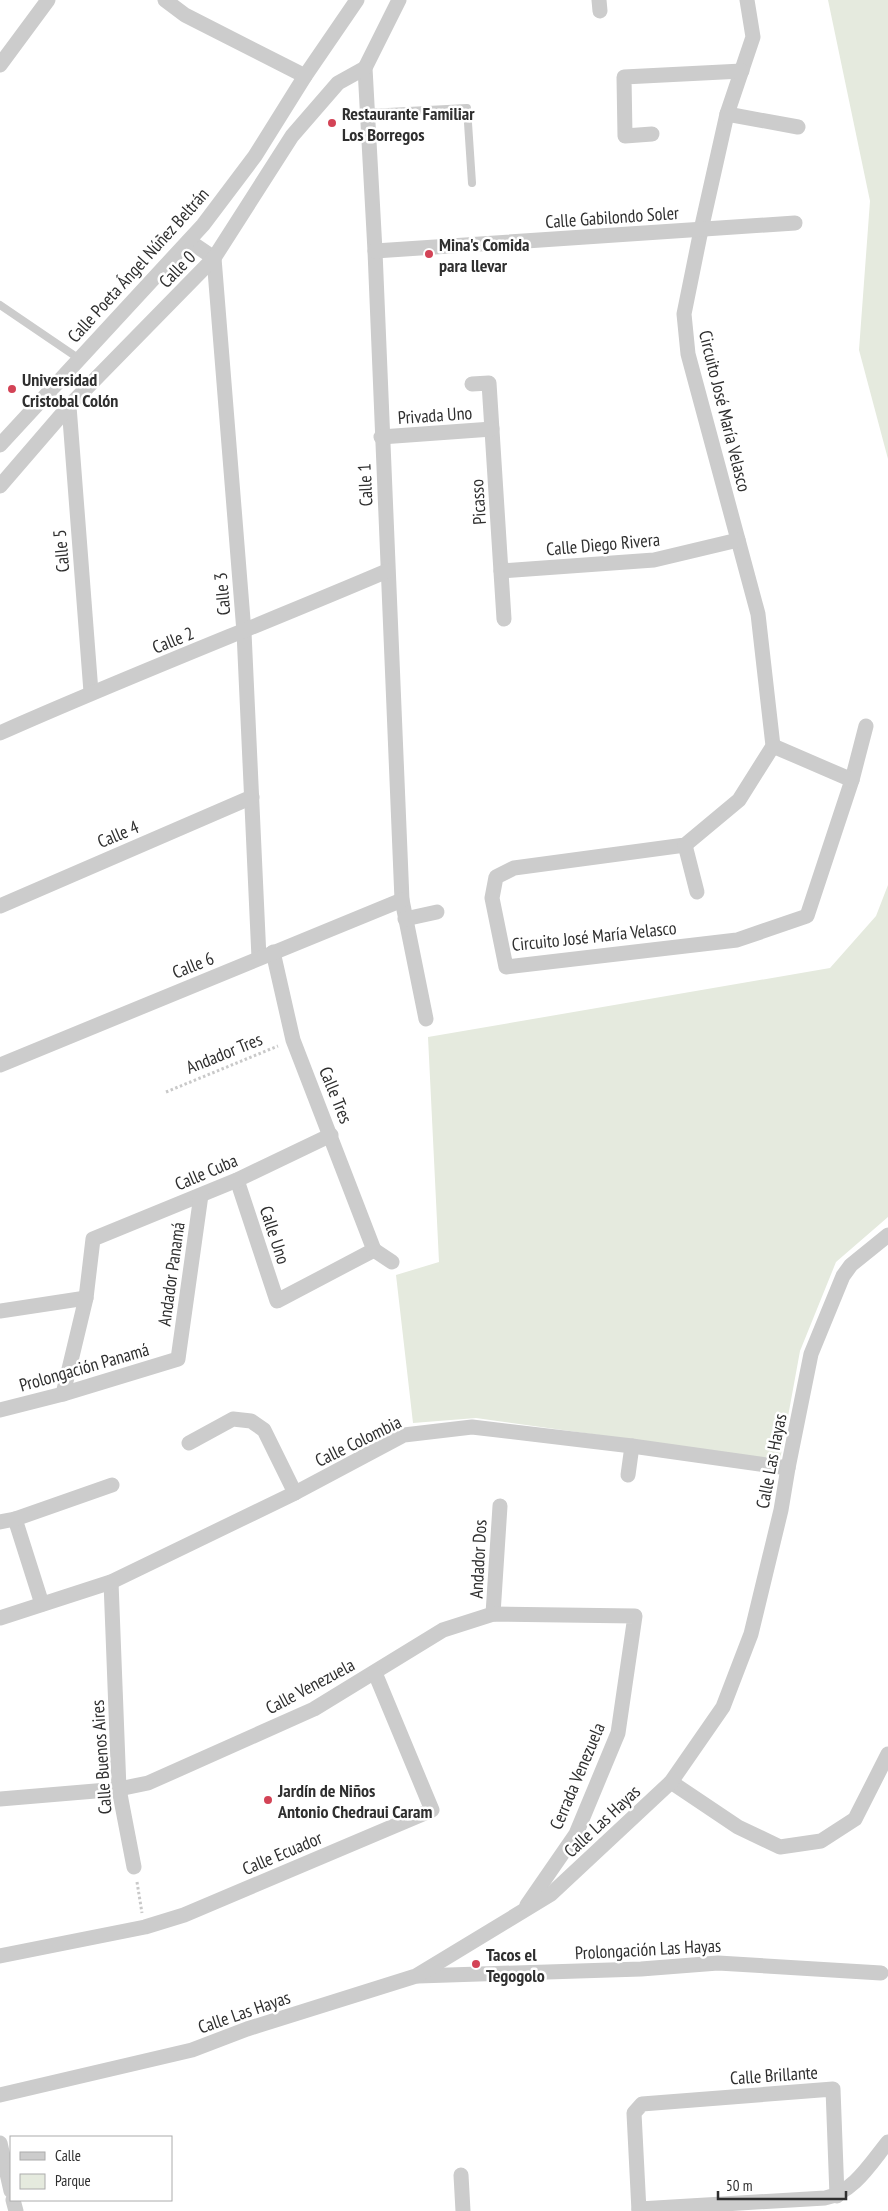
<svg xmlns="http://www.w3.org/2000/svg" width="888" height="2211" font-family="'PT Sans Narrow',sans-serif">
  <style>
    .green { fill: #e5eade }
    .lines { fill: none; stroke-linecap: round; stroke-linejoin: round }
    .path { stroke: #c9c9c9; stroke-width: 3; stroke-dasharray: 2.5 2.5; stroke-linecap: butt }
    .service { stroke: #ccc; stroke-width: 8 }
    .minor { stroke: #ccc; stroke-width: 15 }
    .poi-dot { fill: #d34356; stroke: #fff; stroke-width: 2 }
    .labels { text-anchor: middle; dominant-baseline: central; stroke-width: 5; stroke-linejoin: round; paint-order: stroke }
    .poi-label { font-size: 18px; font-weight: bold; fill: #2f2f2f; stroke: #fff; text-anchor: start }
    .street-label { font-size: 18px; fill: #2f2f2f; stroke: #fff }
  </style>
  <rect width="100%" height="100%" fill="#fff"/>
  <g class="green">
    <polygon points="828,0 888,0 888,459 859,350 870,201"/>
    <polygon points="888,885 888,1217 836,1262 800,1351 780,1460 476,1418 413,1423 396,1275 439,1262 428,1037 830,968 876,916"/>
  </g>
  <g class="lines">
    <g class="path">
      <polyline points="166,1092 278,1046"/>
      <polyline points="137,1882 142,1913"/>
    </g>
    <g class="service">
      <polyline points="368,113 467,108 472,183"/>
      <polyline points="0,305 78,358"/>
    </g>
    <g class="minor">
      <polyline points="165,0 185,15 305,76"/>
      <polyline points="399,0 365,68 375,251 402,900 426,1019"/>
      <polyline points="599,0 600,11"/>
      <polyline points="747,0 753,37 727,114 701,230 684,314 688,354 758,614 773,746 739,800 685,845 514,868 496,877 492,898 506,967 737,940 807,916 852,780 866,726"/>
      <polyline points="0,65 48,0"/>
      <polyline points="727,114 798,127"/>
      <polyline points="652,134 625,136 624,77 742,71"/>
      <polyline points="189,241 214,258 244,632 259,958"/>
      <polyline points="375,251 795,223"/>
      <polyline points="472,384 489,383 504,619"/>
      <polyline points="69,406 91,692"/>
      <polyline points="381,437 492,429"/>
      <polyline points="0,445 203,225 255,156 305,76 357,0"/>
      <polyline points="0,486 69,406 214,258 292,136 338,83 365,68"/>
      <polyline points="501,571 654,560 738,540"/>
      <path d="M0,733C128,676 258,626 387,571"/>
      <polyline points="773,746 852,780"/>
      <polyline points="685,845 697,892"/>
      <polyline points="0,906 252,797"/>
      <polyline points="405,919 437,912"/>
      <polyline points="273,952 293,1040 374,1250"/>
      <polyline points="0,1065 402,900"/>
      <polyline points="237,1180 277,1301 374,1250"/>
      <polyline points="374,1250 392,1262"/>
      <polyline points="0,1311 86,1298"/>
      <polyline points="63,1394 86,1298 93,1239 237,1180 331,1135"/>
      <polyline points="0,1410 63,1394 178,1359 201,1195"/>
      <polyline points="189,1443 233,1419 251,1421 264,1430 295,1493"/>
      <polyline points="628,1475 632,1446"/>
      <polyline points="15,1519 42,1604"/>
      <polyline points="0,1522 15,1519 112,1485"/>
      <polyline points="111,1582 119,1789 134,1867"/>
      <polyline points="493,1614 500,1506"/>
      <polyline points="0,1618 111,1582 295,1493 404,1435 472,1427 632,1446 788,1468"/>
      <polyline points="671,1782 738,1827 780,1847 821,1841 855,1819 888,1754"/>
      <polyline points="0,1799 119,1789 148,1783 314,1709 443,1630 493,1614 635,1616 618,1733 576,1834 527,1905"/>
      <polyline points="0,1956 145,1927 184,1915 432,1810 375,1673"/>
      <polyline points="418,1976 641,1969 718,1963 881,1973"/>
      <polyline points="0,2095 192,2050 247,2029 416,1976 551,1894 671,1782 723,1707 751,1634 781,1510 788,1468 811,1354 843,1276 851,1265 888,1235"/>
      <polyline points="0,2143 11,2191"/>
      <polyline points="461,2175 463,2211"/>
      <polyline points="13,2200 16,2211"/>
      <path d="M639,2209L825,2198C854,2192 870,2164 888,2142"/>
      <polyline points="639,2211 634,2113 642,2104 833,2089 837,2196"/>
    </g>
  </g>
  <g class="poi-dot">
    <circle cx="332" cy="123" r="5"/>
    <circle cx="429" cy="254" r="5"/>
    <circle cx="12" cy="389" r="5"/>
    <circle cx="268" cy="1800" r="5"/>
    <circle cx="476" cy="1964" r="5"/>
  </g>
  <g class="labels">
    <g class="poi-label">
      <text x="342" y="113">Restaurante Familiar<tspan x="342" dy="21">Los Borregos</tspan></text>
      <text x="439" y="244">Mina's Comida<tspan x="439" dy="21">para llevar</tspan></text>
      <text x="22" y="379">Universidad<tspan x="22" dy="21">Cristobal Colón</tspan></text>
      <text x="278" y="1790">Jardín de Niños<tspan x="278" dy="21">Antonio Chedraui Caram</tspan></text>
      <text x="486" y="1954">Tacos el<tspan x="486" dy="21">Tegogolo</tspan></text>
    </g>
    <g class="street-label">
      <text transform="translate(612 217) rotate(-4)">Calle Gabilondo Soler</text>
      <text transform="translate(138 265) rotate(-48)">Calle Poeta Ángel Núñez Beltrán</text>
      <text transform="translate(177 269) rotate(-46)">Calle 0</text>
      <text transform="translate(725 411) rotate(76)">Circuito José María Velasco</text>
      <text transform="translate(435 415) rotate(-4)">Privada Uno</text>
      <text transform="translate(365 485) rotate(-93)">Calle 1</text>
      <text transform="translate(478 502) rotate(-94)">Picasso</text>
      <text transform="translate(603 544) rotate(-5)">Calle Diego Rivera</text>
      <text transform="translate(61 551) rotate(-95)">Calle 5</text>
      <text transform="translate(222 594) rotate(-95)">Calle 3</text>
      <text transform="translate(173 640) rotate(-22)">Calle 2</text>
      <text transform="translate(118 834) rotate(-23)">Calle 4</text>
      <text transform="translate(594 936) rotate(-6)">Circuito José María Velasco</text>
      <text transform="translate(193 965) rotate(-22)">Calle 6</text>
      <text transform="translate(224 1053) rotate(-22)">Andador Tres</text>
      <text transform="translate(336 1095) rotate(68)">Calle Tres</text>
      <text transform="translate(206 1172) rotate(-23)">Calle Cuba</text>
      <text transform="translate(275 1235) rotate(72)">Calle Uno</text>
      <text transform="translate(171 1274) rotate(-82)">Andador Panamá</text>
      <text transform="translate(84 1367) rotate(-16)">Prolongación Panamá</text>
      <text transform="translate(358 1441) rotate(-26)">Calle Colombia</text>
      <text transform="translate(771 1461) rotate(-79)">Calle Las Hayas</text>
      <text transform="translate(478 1559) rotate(-87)">Andador Dos</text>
      <text transform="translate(310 1686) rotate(-28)">Calle Venezuela</text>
      <text transform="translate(101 1757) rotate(-94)">Calle Buenos Aires</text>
      <text transform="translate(577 1776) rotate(-67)">Cerrada Venezuela</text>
      <text transform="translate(602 1821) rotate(-43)">Calle Las Hayas</text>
      <text transform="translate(282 1853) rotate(-23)">Calle Ecuador</text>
      <text transform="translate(648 1949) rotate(-3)">Prolongación Las Hayas</text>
      <text transform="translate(244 2012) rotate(-19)">Calle Las Hayas</text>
      <text transform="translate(774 2075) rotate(-4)">Calle Brillante</text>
    </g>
  </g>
  <rect x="10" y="2136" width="162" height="65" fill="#ffffff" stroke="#acacac"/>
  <rect x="20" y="2152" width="25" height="8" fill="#cccccc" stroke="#acacac"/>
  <text x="55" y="2161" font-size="15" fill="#2f2f2f">Calle</text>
  <rect x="20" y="2174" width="25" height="15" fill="#e5eade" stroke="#acacac"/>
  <text x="55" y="2186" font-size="15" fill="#2f2f2f">Parque</text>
  <path d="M718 2191v8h128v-8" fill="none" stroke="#2f2f2f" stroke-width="2.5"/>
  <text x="726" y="2191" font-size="15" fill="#2f2f2f" stroke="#ffffff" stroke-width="4" paint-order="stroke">50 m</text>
</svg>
